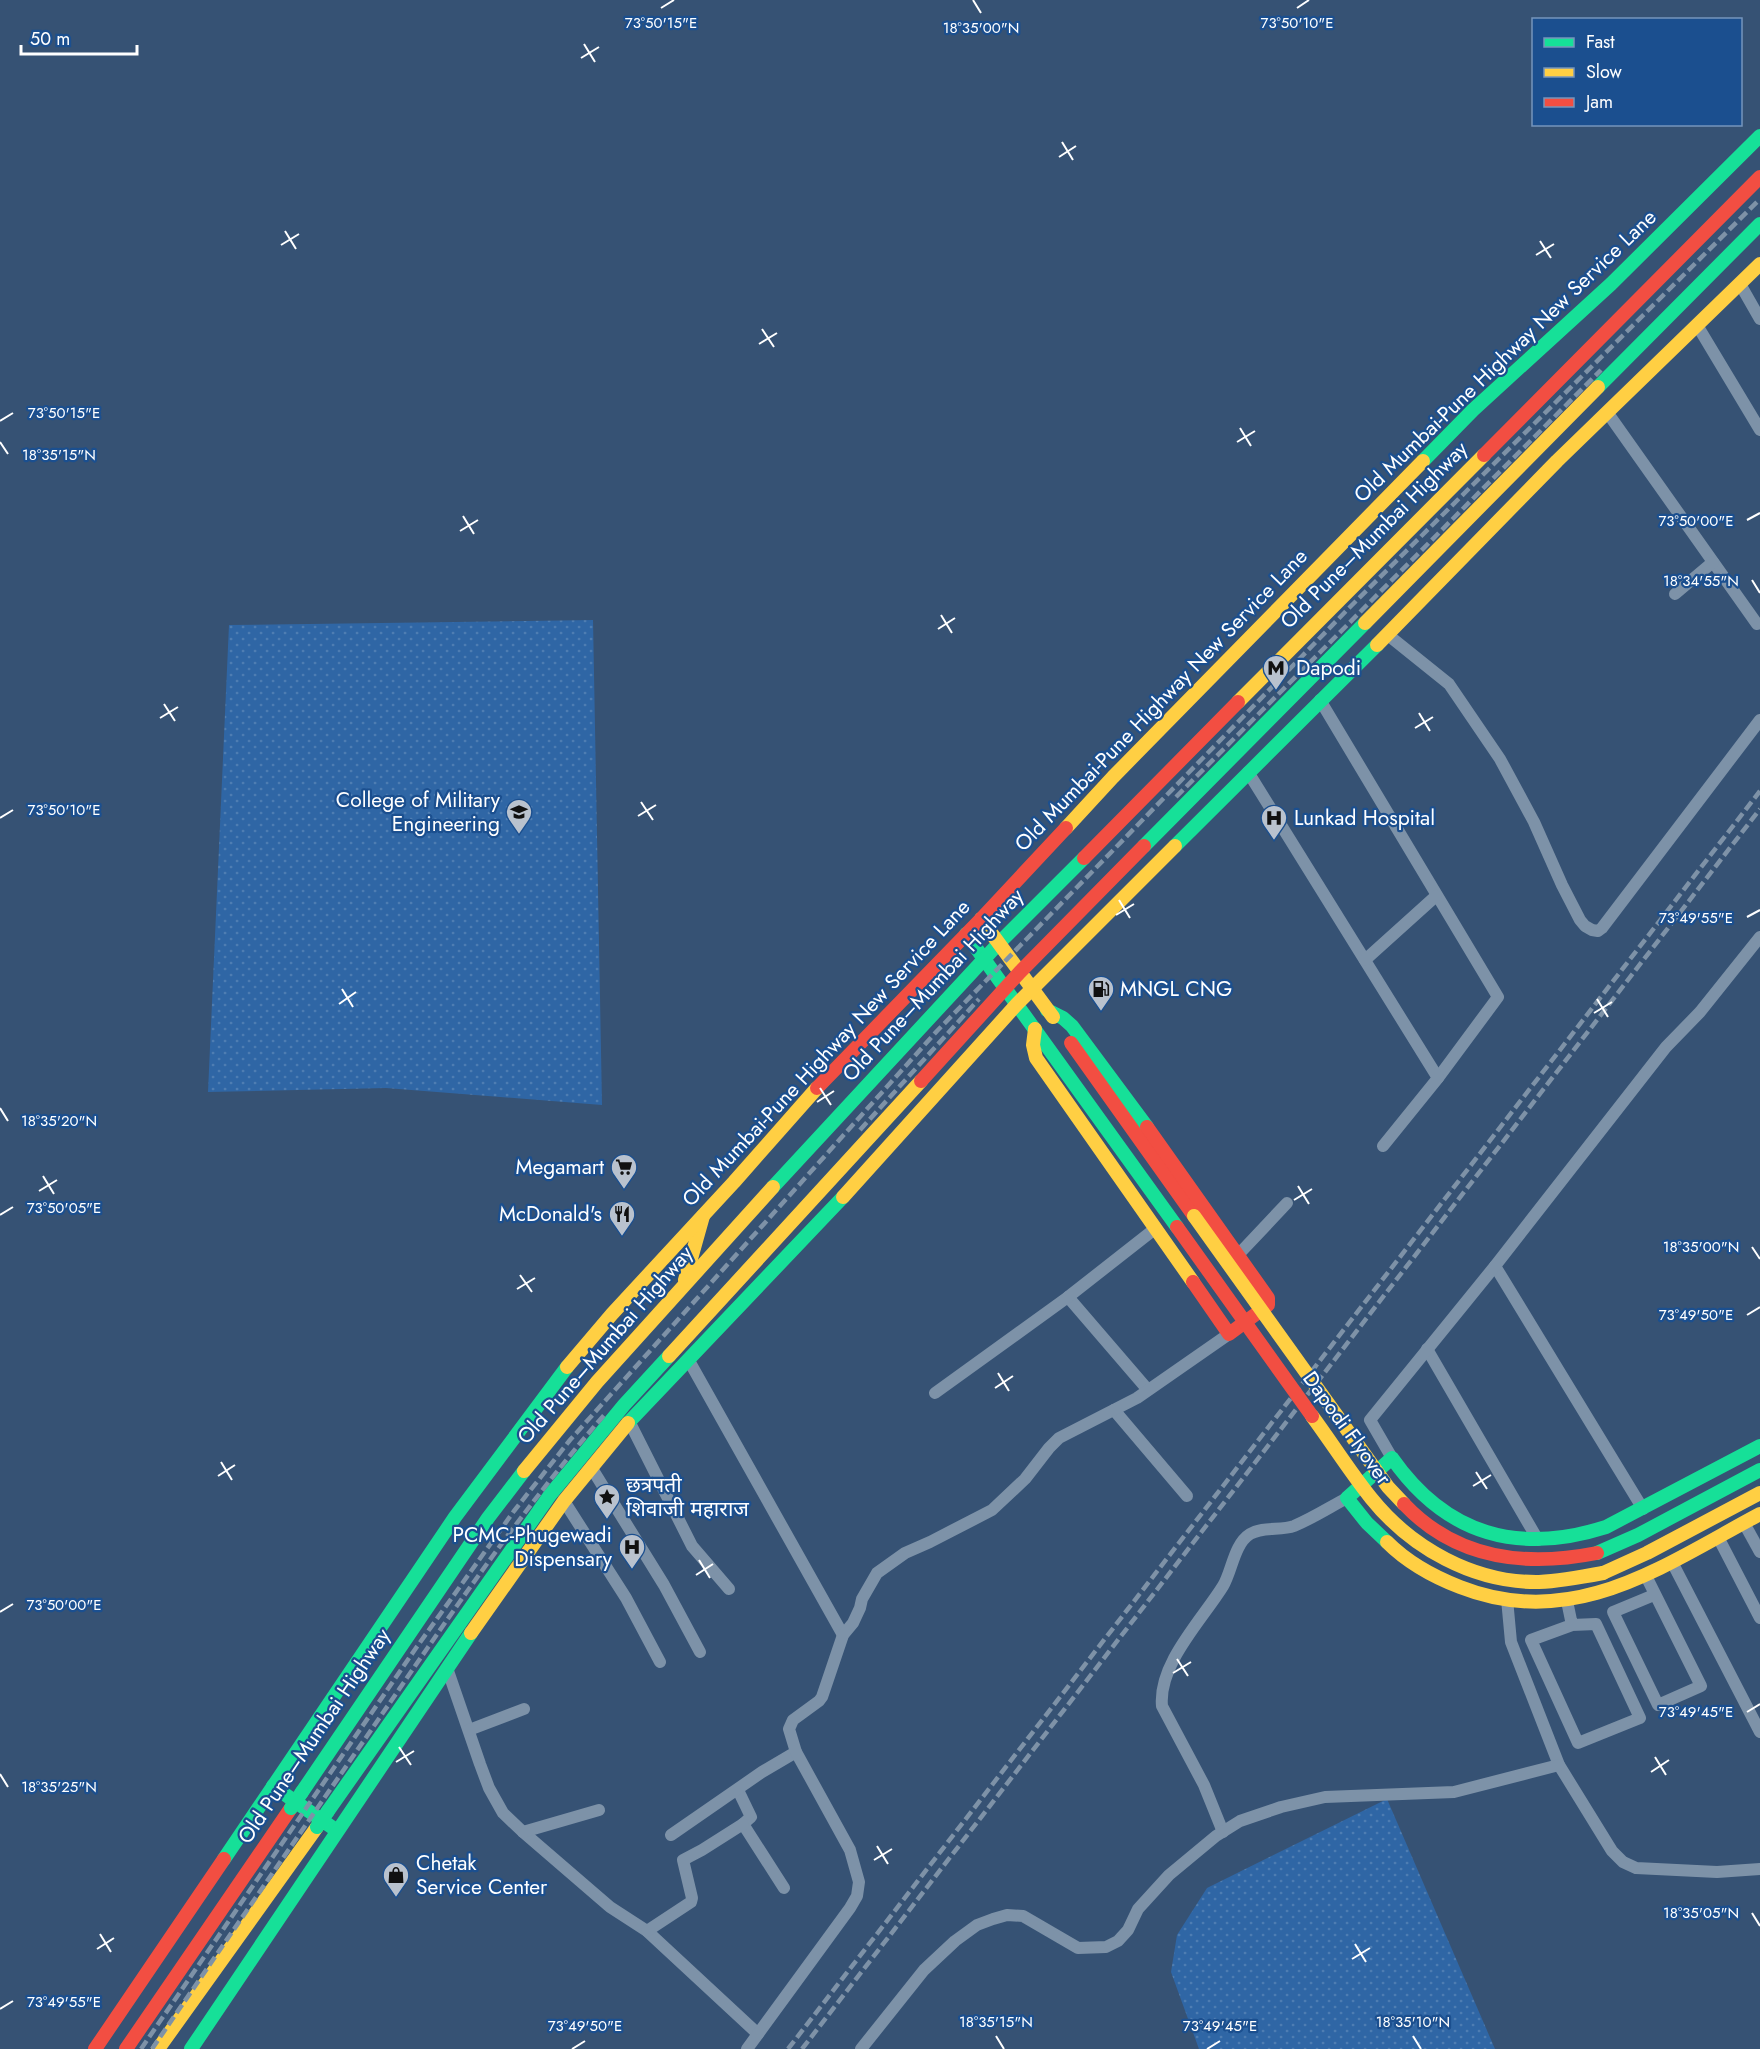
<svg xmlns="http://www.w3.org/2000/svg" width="1760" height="2049" font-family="Jost,'Noto Sans Devanagari',sans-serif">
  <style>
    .park { fill: url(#park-dots) }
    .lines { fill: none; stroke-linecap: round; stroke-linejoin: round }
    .street { stroke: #7d92a8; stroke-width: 12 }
    .fast { stroke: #16e098; stroke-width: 14 }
    .slow { stroke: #ffcf43; stroke-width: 14 }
    .jam { stroke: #f24e42; stroke-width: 14 }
    .rail { stroke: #7e92a7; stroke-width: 4.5; stroke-dasharray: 10 4.5; stroke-linecap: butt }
    .fast-bridge { stroke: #16e098; stroke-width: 14 }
    .slow-bridge { stroke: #ffcf43; stroke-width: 14 }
    .jam-bridge { stroke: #f24e42; stroke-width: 14 }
    .ticks { fill: none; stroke: #fff; stroke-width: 2 }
    .labels { text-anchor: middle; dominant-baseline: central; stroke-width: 4.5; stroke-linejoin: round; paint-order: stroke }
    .street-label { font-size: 21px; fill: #fff; stroke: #1b4f8f }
    .poi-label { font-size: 21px; fill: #fff; stroke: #1b4f8f; text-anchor: start }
    .ticks-label { font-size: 15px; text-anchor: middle; fill: #fff; stroke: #1b4f8f; stroke-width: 4.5; stroke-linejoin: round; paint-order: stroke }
  </style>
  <defs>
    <pattern id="park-dots" width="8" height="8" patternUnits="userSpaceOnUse" patternTransform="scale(1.5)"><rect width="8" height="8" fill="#2f66a5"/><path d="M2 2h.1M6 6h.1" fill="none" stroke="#4e7db2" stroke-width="1.8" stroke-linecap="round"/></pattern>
  </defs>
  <rect width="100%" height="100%" fill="#365274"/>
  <g class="park">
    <polygon points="593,620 602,1105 386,1088 208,1092 229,625"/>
    <polygon points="1387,1799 1495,2049 1199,2049 1171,1972 1177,1935 1207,1888"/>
  </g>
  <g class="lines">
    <g class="street">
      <polyline points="1740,284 1760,319"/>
      <polyline points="1697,325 1760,430"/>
      <polyline points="1607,412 1757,624"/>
      <polyline points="1675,594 1713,562"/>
      <polyline points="1388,635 1449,684 1500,759 1534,822 1562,885 1580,920 1585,926 1592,930 1598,931 1602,928 1760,720"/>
      <polyline points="1320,700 1498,997 1438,1078"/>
      <polyline points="1248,772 1438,1078 1383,1146"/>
      <polyline points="1365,960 1436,896"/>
      <polyline points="1238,1255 1287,1203"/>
      <polyline points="1495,1266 1643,1509"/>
      <polyline points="1068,1297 1148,1390"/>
      <polyline points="1427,1349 1538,1540"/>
      <polyline points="688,1359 843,1635"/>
      <polyline points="935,1393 1068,1297 1156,1228"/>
      <polyline points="1114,1410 1187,1496"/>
      <polyline points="629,1421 692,1546 729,1589"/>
      <polyline points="1392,1458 1370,1420 1495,1266 1666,1047 1700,1012 1760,937"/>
      <polyline points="591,1467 664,1585 700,1652"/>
      <polyline points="564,1501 626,1598 660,1662"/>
      <polyline points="1744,1523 1760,1552"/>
      <polyline points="1718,1537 1760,1618"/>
      <polyline points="1672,1562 1760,1732"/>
      <polyline points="1646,1576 1701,1686 1658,1705 1613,1612 1654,1595"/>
      <polyline points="1507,1599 1511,1642 1559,1765 1612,1851 1623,1862 1636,1868 1717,1872 1760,1869"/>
      <polyline points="1567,1601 1572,1625 1596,1624 1640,1718 1578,1743 1531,1640 1572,1625"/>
      <polyline points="447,1668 480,1764 489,1788 503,1813 523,1832 610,1907 647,1931 758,2034"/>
      <polyline points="469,1730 524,1709"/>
      <polyline points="738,1790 751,1817 743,1824 784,1888"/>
      <polyline points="523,1832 599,1810"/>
      <path d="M1223,1832L1204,1785L1162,1706C1158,1664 1202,1620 1223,1586C1232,1571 1234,1544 1250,1534C1263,1526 1281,1531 1294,1526C1313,1518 1330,1507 1347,1498"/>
      <polyline points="671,1835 762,1772 796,1752"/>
      <polyline points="647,1931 691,1902 692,1898 683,1860 702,1850 743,1824"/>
      <polyline points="747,2049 850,1908 857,1896 859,1882 850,1850 796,1752 789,1729 793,1720 819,1701 822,1697 843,1635 853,1623 860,1608 862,1599 877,1573 905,1553 930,1542 992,1510 1025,1479 1049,1448 1059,1438 1137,1398 1229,1334"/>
      <polyline points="861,2049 924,1970 955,1941 977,1925 993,1919 1007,1915 1023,1916 1078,1948 1106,1947 1118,1941 1128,1930 1138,1909 1169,1875 1216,1836 1240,1821 1281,1807 1325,1797 1454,1792 1559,1765"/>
    </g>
    <g class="fast">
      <polyline points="1598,387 1760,224"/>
      <polyline points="1423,461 1473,410 1611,284 1760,136"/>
      <polyline points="1144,846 1365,623"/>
      <polyline points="1175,846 1377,645"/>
      <polyline points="966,934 1177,1227"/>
      <polyline points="1047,1010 1063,1018 1072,1026 1147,1127"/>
      <polyline points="773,1187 999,943 1084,858"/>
      <polyline points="628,1423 843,1197"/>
      <path d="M1387,1542L1367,1523L1347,1498L1392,1458C1446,1535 1518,1555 1606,1527L1760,1446"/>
      <polyline points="1597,1553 1638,1535 1760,1470"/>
      <polyline points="273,1786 333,1828"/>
      <polyline points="302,1792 488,1518 524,1471"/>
      <polyline points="328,1811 550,1495 624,1405 669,1356"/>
      <polyline points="224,1859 455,1517 567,1367"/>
      <polyline points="191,2049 471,1633"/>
    </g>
    <g class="slow">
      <polyline points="1365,623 1598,387"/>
      <polyline points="1377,645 1557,461 1760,264"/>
      <polyline points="1238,702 1484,455"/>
      <polyline points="1066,828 1113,777 1423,461"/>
      <polyline points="981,919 1053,1017"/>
      <polyline points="1035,1029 1033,1045 1036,1058 1193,1282"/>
      <polyline points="843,1197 1017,1004 1175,846"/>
      <polyline points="685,1280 703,1216"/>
      <polyline points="669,1356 921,1081"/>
      <polyline points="567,1367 612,1314 734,1182 817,1088"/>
      <polyline points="524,1471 597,1382 773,1187"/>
      <path d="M1387,1542C1407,1562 1434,1577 1460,1587C1574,1632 1664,1565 1760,1514"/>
      <polyline points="1603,1573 1647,1553 1760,1493"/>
      <polyline points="471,1633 564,1501 628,1423"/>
      <polyline points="158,2049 317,1827"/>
    </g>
    <g class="jam">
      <polyline points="1484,455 1760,177"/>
      <polyline points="1084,858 1238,702"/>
      <polyline points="1071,1043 1194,1216"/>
      <polyline points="921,1081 1020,972 1144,846"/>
      <polyline points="817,1088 981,919 1066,828"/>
      <polyline points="1147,1127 1268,1298 1268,1305 1229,1334 1193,1282"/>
      <polyline points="95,2049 224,1859"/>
      <polyline points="126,2049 291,1808"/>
    </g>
    <g class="rail">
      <polyline points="1176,797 1601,370"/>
      <polyline points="860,1130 979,999"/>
      <polyline points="141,2049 416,1648 514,1511 570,1440 937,1031 1349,608 1760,199"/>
      <path d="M152,2049C227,1939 303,1829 378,1720C450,1615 522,1509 605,1414"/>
      <polyline points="788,2049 1760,791"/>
      <polyline points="802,2049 1760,809"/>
    </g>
    <g class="fast-bridge">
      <polyline points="291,1808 302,1792"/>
      <polyline points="317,1827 328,1811"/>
    </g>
    <g class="slow-bridge">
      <polyline points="1194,1216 1388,1487 1404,1504"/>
      <path d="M1312,1416C1332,1443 1350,1472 1371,1498C1411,1548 1474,1583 1539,1582C1561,1581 1582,1577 1603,1573"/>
    </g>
    <g class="jam-bridge">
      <polyline points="1177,1227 1312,1416"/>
      <path d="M1404,1504C1457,1560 1526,1567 1597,1553"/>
    </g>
  </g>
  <path class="ticks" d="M973,0L981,13M661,8L674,0M1297,8L1309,0M584,44L595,62M581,58L599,47M1062,142L1073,160M1059,157L1076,146M285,231L296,249M1540,241L1551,258M281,245L299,234M1536,255L1554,244M762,329L774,347M759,344L777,333M0,421L13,413M1240,428L1251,446M0,442L8,454M1237,442L1255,431M463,516L474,534M1747,520L1760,513M460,531L478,520M1752,580L1760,593M941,615L952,633M938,629L955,618M164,704L175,721M1419,713L1430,731M160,718L178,707M1415,728L1433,717M641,802L653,820M638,816L656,805M0,818L13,810M1119,900L1130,918M1116,915L1134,904M1747,917L1760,910M342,989L353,1007M1597,999L1608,1017M339,1004L356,992M1594,1013L1612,1002M820,1088L831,1105M817,1102L834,1091M0,1108L8,1121M43,1176L54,1194M1298,1186L1309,1204M39,1191L57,1180M1294,1200L1312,1189M0,1215L13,1207M1752,1247L1760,1259M520,1275L532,1292M517,1289L535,1278M1747,1315L1760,1307M998,1373L1009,1391M995,1388L1013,1376M221,1462L232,1480M1476,1472L1487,1489M218,1476L235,1465M1473,1486L1491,1475M699,1560L710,1578M696,1575L713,1564M0,1612L13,1604M1177,1659L1188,1676M1173,1673L1191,1662M1747,1712L1760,1704M399,1747L411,1765M1655,1757L1666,1775M396,1762L414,1751M1651,1772L1669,1760M0,1774L8,1787M877,1846L888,1864M874,1860L892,1849M1752,1913L1760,1926M100,1934L111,1952M1355,1944L1366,1962M97,1949L114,1938M1352,1959L1370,1948M0,2009L13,2001M996,2036L1004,2049M1413,2036L1421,2049M572,2049L585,2041M1207,2049L1220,2041"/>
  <defs>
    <g id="metro-pin" transform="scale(1.35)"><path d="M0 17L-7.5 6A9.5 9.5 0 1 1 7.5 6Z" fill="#b9c2ce" stroke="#1b4f8f"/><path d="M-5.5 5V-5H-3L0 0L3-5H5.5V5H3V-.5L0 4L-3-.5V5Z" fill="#111"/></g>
    <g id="university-pin" transform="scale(1.35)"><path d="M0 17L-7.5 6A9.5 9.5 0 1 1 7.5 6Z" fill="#b9c2ce" stroke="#1b4f8f"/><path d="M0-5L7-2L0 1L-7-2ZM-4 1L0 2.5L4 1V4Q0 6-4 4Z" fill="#111"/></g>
    <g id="hospital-pin" transform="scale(1.35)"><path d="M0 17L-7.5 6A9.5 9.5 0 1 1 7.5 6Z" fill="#b9c2ce" stroke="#1b4f8f"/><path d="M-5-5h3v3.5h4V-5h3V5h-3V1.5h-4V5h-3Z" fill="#111"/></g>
    <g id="fuel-pin" transform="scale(1.35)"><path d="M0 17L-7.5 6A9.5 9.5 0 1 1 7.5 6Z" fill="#b9c2ce" stroke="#1b4f8f"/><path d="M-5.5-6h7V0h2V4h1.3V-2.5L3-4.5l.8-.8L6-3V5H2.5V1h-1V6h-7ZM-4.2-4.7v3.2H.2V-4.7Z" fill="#111"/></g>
    <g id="supermarket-pin" transform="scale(1.35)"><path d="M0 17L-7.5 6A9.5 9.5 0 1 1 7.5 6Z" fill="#b9c2ce" stroke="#1b4f8f"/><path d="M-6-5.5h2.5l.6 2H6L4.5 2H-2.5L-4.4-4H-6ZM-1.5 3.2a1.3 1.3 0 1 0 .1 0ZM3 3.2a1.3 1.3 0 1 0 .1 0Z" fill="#111"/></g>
    <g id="restaurant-pin" transform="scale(1.35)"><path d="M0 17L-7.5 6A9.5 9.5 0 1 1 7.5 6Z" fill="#b9c2ce" stroke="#1b4f8f"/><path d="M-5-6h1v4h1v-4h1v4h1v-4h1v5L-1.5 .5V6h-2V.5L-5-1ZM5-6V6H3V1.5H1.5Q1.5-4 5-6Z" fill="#111"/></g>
    <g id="sight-pin" transform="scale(1.35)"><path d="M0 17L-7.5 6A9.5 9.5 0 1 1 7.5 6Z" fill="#b9c2ce" stroke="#1b4f8f"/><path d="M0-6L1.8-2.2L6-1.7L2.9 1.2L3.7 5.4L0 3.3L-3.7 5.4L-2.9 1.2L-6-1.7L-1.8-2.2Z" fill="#111"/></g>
    <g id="shop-pin" transform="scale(1.35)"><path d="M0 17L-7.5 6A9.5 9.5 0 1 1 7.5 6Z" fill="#b9c2ce" stroke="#1b4f8f"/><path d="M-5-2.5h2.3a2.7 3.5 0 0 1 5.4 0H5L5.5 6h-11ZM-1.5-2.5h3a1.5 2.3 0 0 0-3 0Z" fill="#111"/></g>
  </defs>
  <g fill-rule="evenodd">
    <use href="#metro-pin" x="1276" y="668"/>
    <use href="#university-pin" x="519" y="812"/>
    <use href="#hospital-pin" x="1274" y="818"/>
    <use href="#fuel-pin" x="1101" y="989"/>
    <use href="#supermarket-pin" x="624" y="1167"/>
    <use href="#restaurant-pin" x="622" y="1214"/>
    <use href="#sight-pin" x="607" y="1497"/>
    <use href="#hospital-pin" x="632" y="1547"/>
    <use href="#shop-pin" x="396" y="1875"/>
  </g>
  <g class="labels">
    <g class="street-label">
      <text transform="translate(1505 356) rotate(-44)">Old Mumbai-Pune Highway New Service Lane</text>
      <text transform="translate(1374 535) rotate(-45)">Old Pune–Mumbai Highway</text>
      <text transform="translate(1161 700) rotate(-46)">Old Mumbai-Pune Highway New Service Lane</text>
      <text transform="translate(933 985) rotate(-47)">Old Pune–Mumbai Highway</text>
      <text transform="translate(826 1053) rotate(-47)">Old Mumbai-Pune Highway New Service Lane</text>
      <text transform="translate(605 1345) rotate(-49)">Old Pune–Mumbai Highway</text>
      <text transform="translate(1347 1428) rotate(54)">Dapodi Flyover</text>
      <text transform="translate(314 1736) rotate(-56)">Old Pune–Mumbai Highway</text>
    </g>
    <g class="poi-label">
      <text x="1296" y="668">Dapodi</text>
      <text x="500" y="800" text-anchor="end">College of Military<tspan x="500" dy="24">Engineering</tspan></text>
      <text x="1294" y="818">Lunkad Hospital</text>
      <text x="1120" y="989">MNGL CNG</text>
      <text x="604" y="1167" text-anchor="end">Megamart</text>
      <text x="602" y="1214" text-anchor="end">McDonald's</text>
      <text x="626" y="1485">छत्रपती<tspan x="626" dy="24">शिवाजी महाराज</tspan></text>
      <text x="612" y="1535" text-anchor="end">PCMC-Phugewadi<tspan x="612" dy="24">Dispensary</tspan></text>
      <text x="416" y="1863">Chetak<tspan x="416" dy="24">Service Center</tspan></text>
    </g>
  </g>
  <g class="ticks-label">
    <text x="661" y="28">73°50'15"E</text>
    <text x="1297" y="28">73°50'10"E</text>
    <text x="981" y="33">18°35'00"N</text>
    <text x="64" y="418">73°50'15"E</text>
    <text x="59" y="460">18°35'15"N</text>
    <text x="1696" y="526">73°50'00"E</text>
    <text x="1701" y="586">18°34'55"N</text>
    <text x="64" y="815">73°50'10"E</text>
    <text x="1696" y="923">73°49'55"E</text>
    <text x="59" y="1126">18°35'20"N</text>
    <text x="64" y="1213">73°50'05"E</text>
    <text x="1701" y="1252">18°35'00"N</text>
    <text x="1696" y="1320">73°49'50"E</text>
    <text x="64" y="1610">73°50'00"E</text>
    <text x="1696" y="1717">73°49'45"E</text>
    <text x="59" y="1792">18°35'25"N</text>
    <text x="1701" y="1918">18°35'05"N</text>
    <text x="64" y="2007">73°49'55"E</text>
    <text x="996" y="2027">18°35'15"N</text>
    <text x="1413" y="2027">18°35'10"N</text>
    <text x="585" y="2031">73°49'50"E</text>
    <text x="1220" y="2031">73°49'45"E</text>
  </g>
  <rect x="1532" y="18" width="210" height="108" fill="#1b4f8f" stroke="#7695bc" stroke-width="1.5"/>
  <rect x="1544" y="38" width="30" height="9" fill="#16e098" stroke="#7695bc" stroke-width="1.5"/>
  <text x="1586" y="48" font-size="18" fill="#ffffff">Fast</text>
  <rect x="1544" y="68" width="30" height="9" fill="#ffcf43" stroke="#7695bc" stroke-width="1.5"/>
  <text x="1586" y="78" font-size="18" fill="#ffffff">Slow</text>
  <rect x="1544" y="98" width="30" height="9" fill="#f24e42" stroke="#7695bc" stroke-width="1.5"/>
  <text x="1586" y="108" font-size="18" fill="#ffffff">Jam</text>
  <path d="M21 45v9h116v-9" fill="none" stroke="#ffffff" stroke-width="3"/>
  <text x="30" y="45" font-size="18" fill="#ffffff" stroke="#1b4f8f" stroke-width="4.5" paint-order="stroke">50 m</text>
</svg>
